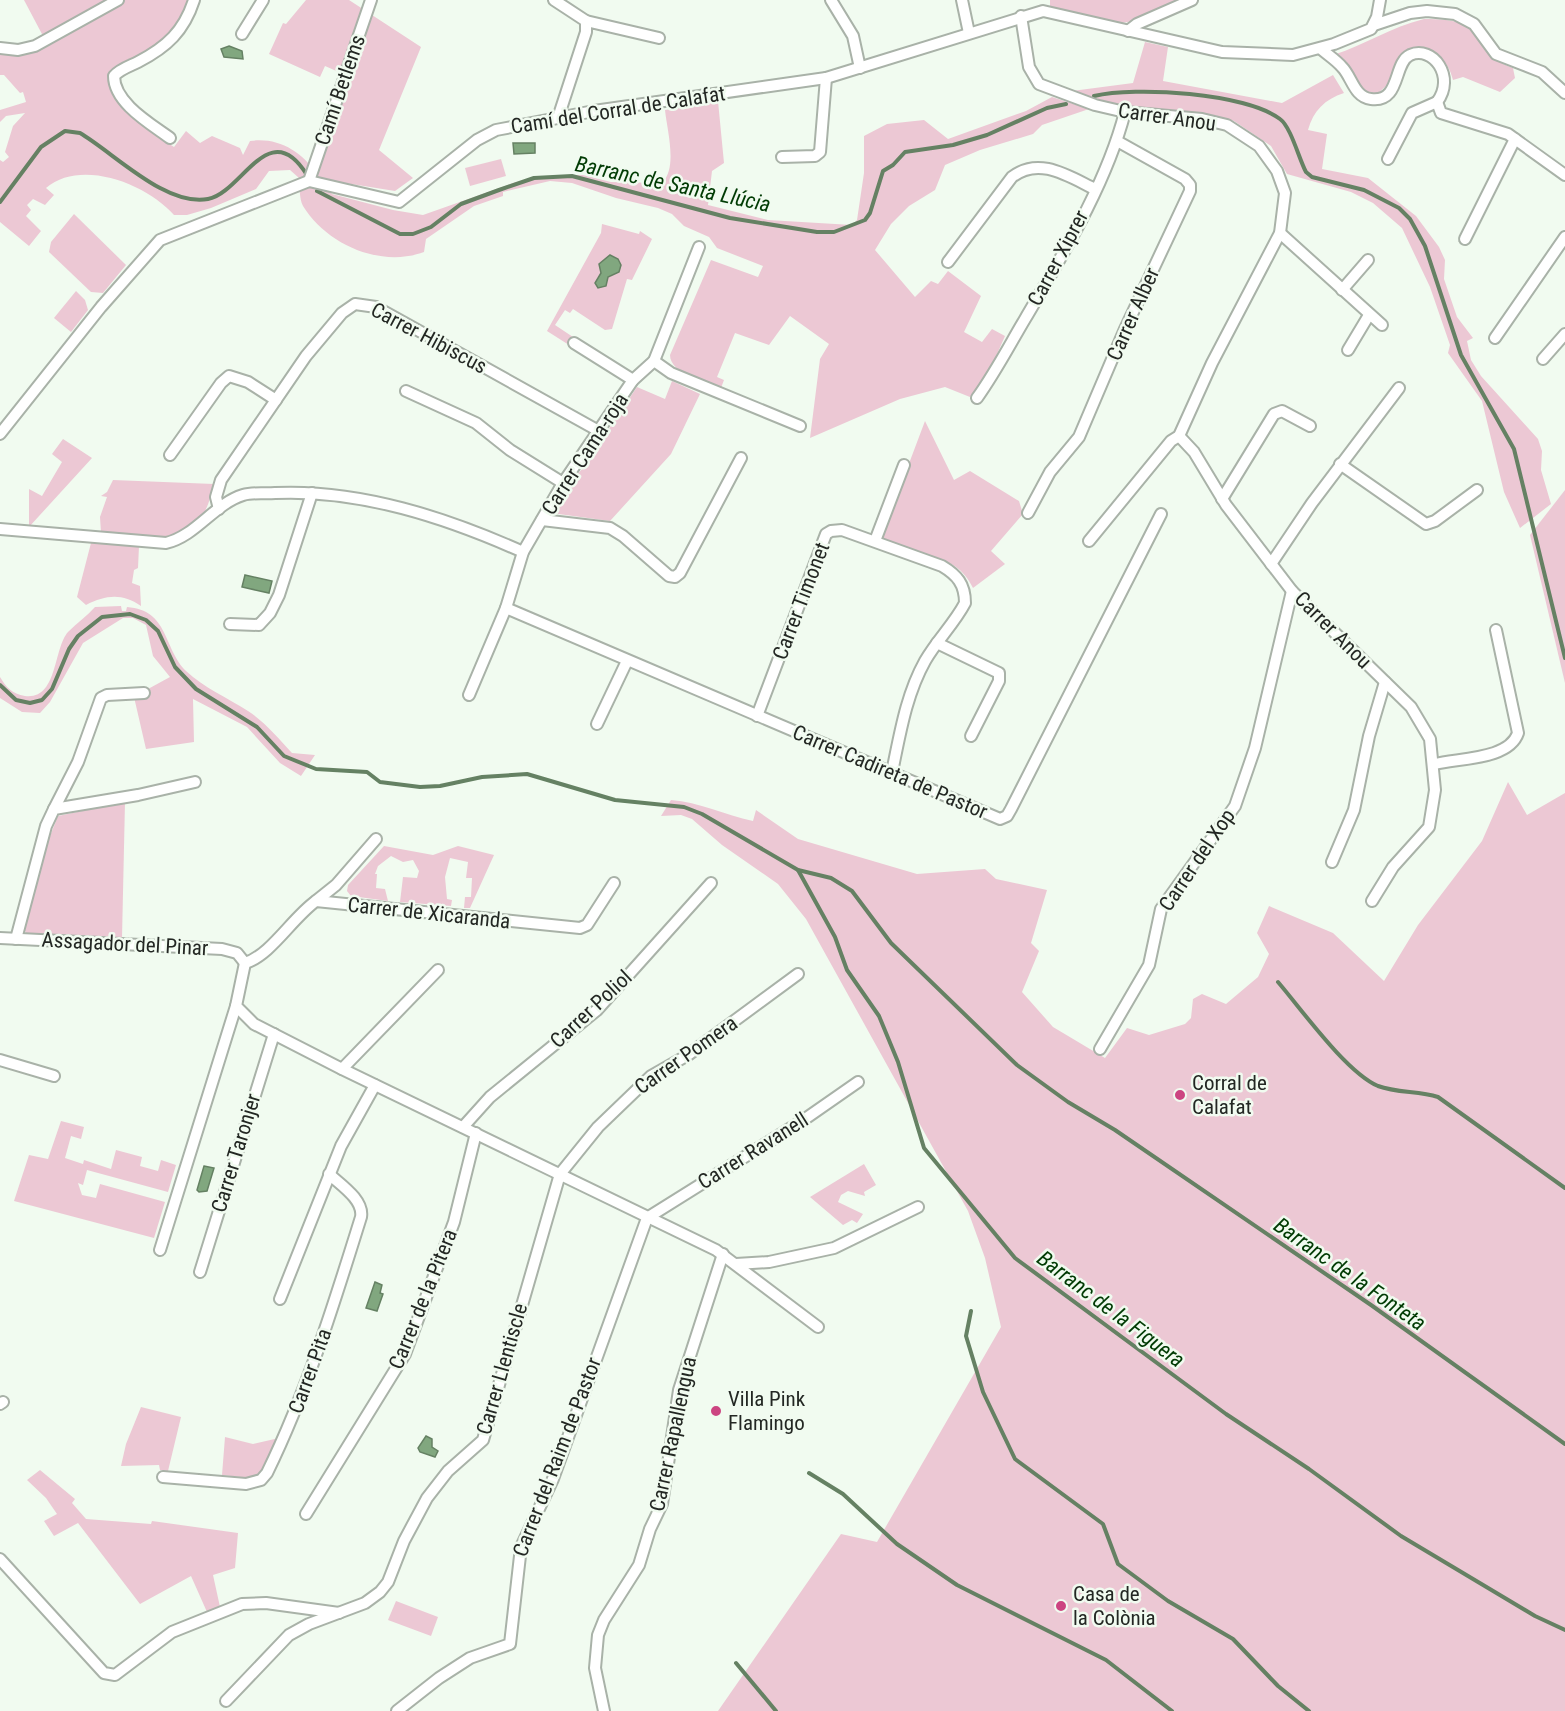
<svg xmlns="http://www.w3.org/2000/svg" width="1565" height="1711" font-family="'Roboto Condensed',sans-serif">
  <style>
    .green { fill: #ecc8d4 }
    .water { fill: #81a77f; stroke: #658163; stroke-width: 1.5 }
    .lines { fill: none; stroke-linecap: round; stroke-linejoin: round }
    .stream { stroke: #658163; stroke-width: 4 }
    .street-casing { stroke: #a9b2a8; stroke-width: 14 }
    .street { stroke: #fff; stroke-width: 10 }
    .poi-dot { fill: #cc4481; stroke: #f1fbf0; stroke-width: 2 }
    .labels { text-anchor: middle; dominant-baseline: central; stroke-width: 5; stroke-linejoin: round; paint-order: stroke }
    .street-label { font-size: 21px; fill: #232723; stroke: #f1fbf0 }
    .poi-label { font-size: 21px; fill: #232723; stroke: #f1fbf0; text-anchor: start }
    .water-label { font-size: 22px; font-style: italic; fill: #013b04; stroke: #f1fbf0 }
  </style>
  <rect width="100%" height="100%" fill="#f1fbf0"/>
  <g class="green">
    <polygon points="24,0 111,0 43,36"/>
    <path d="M122,0H190C182,16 175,31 161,43C146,55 120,58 109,75C111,105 151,132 174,147L186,131L200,143L212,136L240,148L243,155L250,141C278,137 301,151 317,174L350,77L325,66L320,77L269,54L283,23L286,24L306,0H349L421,47L379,150L413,178L395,191L320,179L332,194L393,210L423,215L516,182L558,175H583L611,182L662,183C678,168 667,130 665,110L718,101L724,163L712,171L708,205L768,220L852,225L857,220L864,173V136L887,124L924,120L948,139L1026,111L1052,97L1089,109L1042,125L1033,134L980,150L945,165L935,190L909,206L891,224L875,250L915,297L931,281L938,284L948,271L981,296L964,332L982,342L992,329L1005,336L986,379L970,397L945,387L900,399L810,438L820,359L829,344L790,316L769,345L735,333L717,377L724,380L721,388C706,381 670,374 670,355L711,260L758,277L763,266L717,248L709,237L684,226L672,214L658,208L616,198L572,183L550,181L503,192V196L474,206L426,239L424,252C381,268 327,245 303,206C299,199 300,186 299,178L290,170L269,171L256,189L211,208L187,215H174C147,184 81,158 46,188L54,195L45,205L33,199L27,205L31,210L26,216L41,231L29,246L0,222V160L3,162L9,157L5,152L13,126L25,113L6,116L0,122V110L26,102L23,92L20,93L4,75H0V52L13,53C41,41 103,22 122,0Z"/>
    <polygon points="1050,0 1176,0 1128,22 1121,23 1050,7"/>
    <path d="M1424,19C1438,19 1458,19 1469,28C1489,41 1483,58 1513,68L1515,78L1500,92L1463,77L1453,80C1447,55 1430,48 1406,50L1387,85L1376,95C1356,94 1351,64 1333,55C1365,45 1391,27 1424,19Z"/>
    <path d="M1145,42L1168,47L1163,81L1282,103L1333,75L1344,93C1325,99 1313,111 1308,130L1327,134L1322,169L1368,178L1416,216L1439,247L1445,260L1444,279L1457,317L1473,338L1467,341L1471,360L1481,376L1538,439L1542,451L1541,470L1551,504L1520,528L1504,492L1482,401L1448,353L1450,345L1430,287L1402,228L1373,203L1351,192L1287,174L1271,146L1234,121L1217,116L1122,106L1072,91L1133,83Z"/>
    <polygon points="501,159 506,176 470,186 465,168"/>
    <polygon points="74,214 126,265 103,293 91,292 49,252 51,242"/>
    <polygon points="602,224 639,234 640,231 652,239 632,280 627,279 612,329 605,330 573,309 570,313 565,310 555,325 573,337 569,345 547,331 601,233"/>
    <polygon points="76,291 85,300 88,310 71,332 54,318"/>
    <polygon points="672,381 700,394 671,454 610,521 551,513 565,489 582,469 637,387 665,399"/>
    <path d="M925,421L954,480L970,471L1019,501L1023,514L991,551L1005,564L973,588C955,549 912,558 881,538Z"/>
    <polygon points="63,439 92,458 29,527 29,489 42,496 62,462 52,454"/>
    <path d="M113,480L214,484C211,493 210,502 205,511C185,548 135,536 101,533L100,517L107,497L101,496L107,492Z"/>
    <polygon points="1565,490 1565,683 1530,535"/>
    <path d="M91,543L139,546L138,568L134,570L132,583L140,586L141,606C122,593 106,595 86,605L77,597Z"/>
    <path d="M121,606L122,611H126L127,607C169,610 163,648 186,671C204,688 228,698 248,711C265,722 278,738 292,753L315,755L301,776L280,763L247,727L193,699L194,742L146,749L134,697L147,698L148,689L170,677L153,656L146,625L133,618H123L83,643L50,702L40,713L22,712L0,698V677C6,687 12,694 25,696C58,700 53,649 68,632C77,623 87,616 95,607Z"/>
    <path d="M1508,782L1527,815L1565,793V1711H718L841,1534L877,1542L1001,1327L985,1258L968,1211L806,919L778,884L722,845L692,819L681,815L661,816L671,800C699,802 725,815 753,821L756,810L798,839L917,874L985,869L996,879L1047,890L1031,943L1039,951L1022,992L1053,1027L1105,1058L1127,1028L1149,1035L1185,1024L1191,1018L1193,999L1202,994L1226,1004L1258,977L1269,954L1257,933L1269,906L1333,933L1384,981L1418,925L1482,841Z"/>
    <polygon points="125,802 122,938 26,933 24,929 44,851 58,816"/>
    <polygon points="384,846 433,855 458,846 494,855 470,908 464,908 465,897 471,897 472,878 466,878 468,862 450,858 445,877 447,899 452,900 451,906 400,902 403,877 417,878 419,871 413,860 403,862 391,856 378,866 375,874 377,874 376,888 385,889 388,901 351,896 347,891 348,885"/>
    <polygon points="61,1121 84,1127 81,1139 71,1136 65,1158 83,1164 84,1160 111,1169 116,1150 142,1157 140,1166 158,1171 161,1160 176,1165 168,1192 87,1170 83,1185 78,1183 82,1195 96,1198 100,1184 165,1202 154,1238 14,1201 29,1155 48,1159"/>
    <polygon points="864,1164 876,1185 864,1192 865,1196 848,1191 841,1195 838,1202 863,1214 857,1223 852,1220 843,1225 810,1197"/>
    <polygon points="141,1407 181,1417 168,1471 160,1470 159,1465 121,1466 126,1444"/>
    <polygon points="225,1437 253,1444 279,1438 260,1474 249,1478 222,1475"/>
    <polygon points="40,1470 75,1499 72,1503 86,1519 151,1524 152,1521 238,1533 235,1568 213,1575 220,1607 207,1612 191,1576 140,1604 78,1523 54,1536 44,1521 57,1514 46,1498 27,1480"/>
    <polygon points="396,1601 438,1617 431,1636 388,1620"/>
  </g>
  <g class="water">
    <polygon points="229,46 242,51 243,59 224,57 221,49"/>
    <polygon points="513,143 535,143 535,153 514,154"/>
    <polygon points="610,255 618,259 621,265 619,272 608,277 606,286 598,288 595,283 601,273 599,264"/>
    <polygon points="245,575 272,581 269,593 242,587"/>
    <polygon points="204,1166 214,1168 207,1191 199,1192 197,1190"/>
    <polygon points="375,1282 382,1285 380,1293 383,1294 377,1311 366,1308"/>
    <polygon points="426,1436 432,1439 432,1447 438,1451 435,1457 420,1452 418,1448"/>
  </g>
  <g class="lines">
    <g class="stream">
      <path d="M1094,96C1135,86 1246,93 1280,119C1291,127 1299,159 1306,172L1312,177L1364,190L1399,208L1410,219L1425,246L1461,355L1514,449L1565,658"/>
      <polyline points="317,191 400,234 413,234 431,227 461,204 499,190 534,178 572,176 730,218 817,232 834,232 865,220 870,213 883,171 893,165 905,152 953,145 987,135 1047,108 1066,104"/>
      <path d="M0,202L41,147L65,131L80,133C114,153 166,207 208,199C242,193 269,114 307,175"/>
      <polyline points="0,685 16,700 30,703 42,700 52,689 69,649 78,636 102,617 130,614 146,620 158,631 175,667 196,689 257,727 284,756 316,769 367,772 380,782 420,787 440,786 482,777 527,774 615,800 684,807 702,814 798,870 831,878 852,891 891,943 1017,1065 1068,1102 1115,1130 1371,1305 1565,1444"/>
      <polyline points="798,870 835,937 847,970 879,1016 898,1062 924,1148 1015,1258 1226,1414 1309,1469 1401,1536 1535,1616 1565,1630"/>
      <path d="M1278,982C1302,1010 1346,1072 1378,1086C1397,1093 1418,1091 1438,1097L1565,1188"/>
      <polyline points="971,1311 966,1336 983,1392 1015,1459 1103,1524 1118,1564 1168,1601 1233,1639 1278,1686 1309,1711"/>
      <polyline points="809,1473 843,1494 897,1544 957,1585 1106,1660 1172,1711"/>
      <polyline points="736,1663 776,1711"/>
    </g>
    <g class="street-casing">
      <g id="street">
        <polyline points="554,0 586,21"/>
        <polyline points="831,0 853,36 860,68"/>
        <polyline points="962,0 969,33"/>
        <polyline points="1021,16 1029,67 1039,84 1095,105 1125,112 1202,119 1227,125 1259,146 1277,171 1285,193 1280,233 1212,363 1179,436 1171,441 1089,541"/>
        <polyline points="1374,25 1410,13 1427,11 1455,14 1474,24 1496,54 1542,72 1565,93"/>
        <polyline points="1128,31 1137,24 1192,0"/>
        <polyline points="242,34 263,0"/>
        <polyline points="0,48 18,50 35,46 118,0"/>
        <path d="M1321,49C1328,55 1336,60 1342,67C1352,77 1354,97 1371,99C1401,103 1393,63 1410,55C1433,45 1456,77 1437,102"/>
        <polyline points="558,118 586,32 586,21 659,38"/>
        <path d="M170,138C151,124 114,103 114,76C120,69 130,66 138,62C167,47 184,31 194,0"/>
        <polyline points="782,157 815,156 820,152 826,78"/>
        <polyline points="1388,159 1412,113 1437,102 1441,113 1508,134 1565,175"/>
        <polyline points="309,181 371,0"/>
        <polyline points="1280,233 1382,325"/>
        <polyline points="1465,239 1515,139"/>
        <polyline points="699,247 654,361 633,380 563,483 523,552 506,608 1000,819 1007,816 1011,809 1161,514"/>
        <path d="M948,262L1012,177C1039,156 1068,176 1095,189"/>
        <polyline points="1342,290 1368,260"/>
        <polyline points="1495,338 1565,237"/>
        <polyline points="574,343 633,380"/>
        <polyline points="1348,350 1369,315"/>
        <polyline points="1543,359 1565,334"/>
        <polyline points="654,361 671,373 800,426"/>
        <polyline points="406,391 476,423 510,450 563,483"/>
        <path d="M977,398C995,373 1009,346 1025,319C1063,254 1106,185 1125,112"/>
        <polyline points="0,434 101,307 160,240 309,181 399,202 477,140 496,130 594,111 826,78 1043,11 1222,52 1293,55 1334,44 1371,29 1377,17 1380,0"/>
        <polyline points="1179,436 1194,452 1226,505 1292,591 1411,707 1430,739 1435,790 1429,827 1393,867 1372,901"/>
        <polyline points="170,455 221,383 229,376 248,382 276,400"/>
        <polyline points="1340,464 1426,524 1435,521 1477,490"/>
        <polyline points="1222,499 1274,414 1282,411 1310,426"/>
        <polyline points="219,509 216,497 221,480 306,356 342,313 355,304 376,307 597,430"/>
        <polyline points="1028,513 1050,472 1079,437 1125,329 1190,191 1190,185 1185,179 1117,141"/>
        <polyline points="542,520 610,528 623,536 669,576 675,577 680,573 741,458"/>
        <path d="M0,529L166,543C196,536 214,504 243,495C253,492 265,494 275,493C360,489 447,518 523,552"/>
        <polyline points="875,541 904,465"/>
        <polyline points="1271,564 1312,503 1399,388"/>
        <polyline points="230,624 259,625 270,613 279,595 312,493"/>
        <polyline points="937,643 999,673 999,681 971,736"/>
        <polyline points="469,695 506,608"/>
        <path d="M757,716L826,534L831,531L842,530L942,566C957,575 965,584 965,603C954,624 937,640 925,661C906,695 900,734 892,772"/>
        <polyline points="597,724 627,661"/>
        <path d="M1435,764C1458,758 1509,760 1518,733L1496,630"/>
        <polyline points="54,809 78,762 101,698 107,695 144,693"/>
        <polyline points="1332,862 1354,810 1369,736 1385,682"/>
        <polyline points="316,901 336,885 376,839"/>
        <polyline points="0,938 222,949 237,953 245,963"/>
        <polyline points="16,939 46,826 54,809 138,795 195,782"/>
        <polyline points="245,963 236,1006 254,1024 342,1069 716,1250 818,1327"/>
        <path d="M245,963C271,955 292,918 316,901L580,928L587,925L614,883"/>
        <polyline points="1100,1049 1149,965 1161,909 1235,806 1255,748 1292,591"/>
        <polyline points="0,1060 54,1076"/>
        <polyline points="342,1069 438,970"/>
        <polyline points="463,1127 490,1097 597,1010 711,883"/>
        <polyline points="160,1250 236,1006"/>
        <polyline points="736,1264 769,1262 834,1248 918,1207"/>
        <polyline points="200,1272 274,1034"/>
        <polyline points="280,1299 341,1146 375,1085"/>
        <polyline points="0,1404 3,1402"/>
        <path d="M163,1477L246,1484L261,1480L267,1473C307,1391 334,1304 361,1217C364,1200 341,1185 329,1174"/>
        <polyline points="306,1514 405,1354 454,1222 476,1133"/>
        <polyline points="0,1559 104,1673 115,1675 172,1632 242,1604 266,1603 339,1613"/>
        <polyline points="226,1701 289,1635 309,1624 365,1603 380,1592 388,1582 404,1541 427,1498 448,1471 483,1440 560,1174 598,1127 651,1076 688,1055 798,974"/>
        <polyline points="397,1711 439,1678 470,1658 510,1644 521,1547 553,1479 647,1218 802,1121 858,1082"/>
        <polyline points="604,1711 595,1668 598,1635 604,1620 639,1565 650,1529 662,1504 679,1390 723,1254"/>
      </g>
    </g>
    <use href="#street" class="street"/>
  </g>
  <g class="poi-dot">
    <circle cx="1180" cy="1095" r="6"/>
    <circle cx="716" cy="1411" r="6"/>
    <circle cx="1061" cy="1606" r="6"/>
  </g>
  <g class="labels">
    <g class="street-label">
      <text transform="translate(340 90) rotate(-71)">Camí Betlems</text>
      <text transform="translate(618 110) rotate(-9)">Camí del Corral de Calafat</text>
      <text transform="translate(1167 117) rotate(8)">Carrer Anou</text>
      <text transform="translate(1058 258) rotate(-62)">Carrer Xiprer</text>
      <text transform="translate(1133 314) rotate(-66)">Carrer Alber</text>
      <text transform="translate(429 338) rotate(28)">Carrer Hibiscus</text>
      <text transform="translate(585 454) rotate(-57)">Carrer Cama-roja</text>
      <text transform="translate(801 601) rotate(-69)">Carrer Timonet</text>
      <text transform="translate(1333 630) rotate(45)">Carrer Anou</text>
      <text transform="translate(890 772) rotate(23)">Carrer Cadireta de Pastor</text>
      <text transform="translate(1197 860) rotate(-56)">Carrer del Xop</text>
      <text transform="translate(429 913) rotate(6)">Carrer de Xicaranda</text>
      <text transform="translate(125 944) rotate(3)">Assagador del Pinar</text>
      <text transform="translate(591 1009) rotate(-43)">Carrer Poliol</text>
      <text transform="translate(686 1055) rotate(-35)">Carrer Pomera</text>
      <text transform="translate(753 1151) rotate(-32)">Carrer Ravanell</text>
      <text transform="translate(236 1153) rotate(-73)">Carrer Taronjer</text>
      <text transform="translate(423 1299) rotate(-68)">Carrer de la Pitera</text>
      <text transform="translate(502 1369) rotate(-74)">Carrer Llentiscle</text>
      <text transform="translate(310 1371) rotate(-70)">Carrer Pita</text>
      <text transform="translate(673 1434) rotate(-78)">Carrer Rapallengua</text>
      <text transform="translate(557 1457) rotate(-69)">Carrer del Raim de Pastor</text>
    </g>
    <g class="poi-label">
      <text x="1192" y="1083">Corral de<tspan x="1192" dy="24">Calafat</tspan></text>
      <text x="728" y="1399">Villa Pink<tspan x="728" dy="24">Flamingo</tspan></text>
      <text x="1073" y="1594">Casa de<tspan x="1073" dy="24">la Colònia</tspan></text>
    </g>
    <g class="water-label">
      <text transform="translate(673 184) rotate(12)">Barranc de Santa Llúcia</text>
      <text transform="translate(1350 1274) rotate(35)">Barranc de la Fonteta</text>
      <text transform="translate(1111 1309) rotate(37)">Barranc de la Figuera</text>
    </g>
  </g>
</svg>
